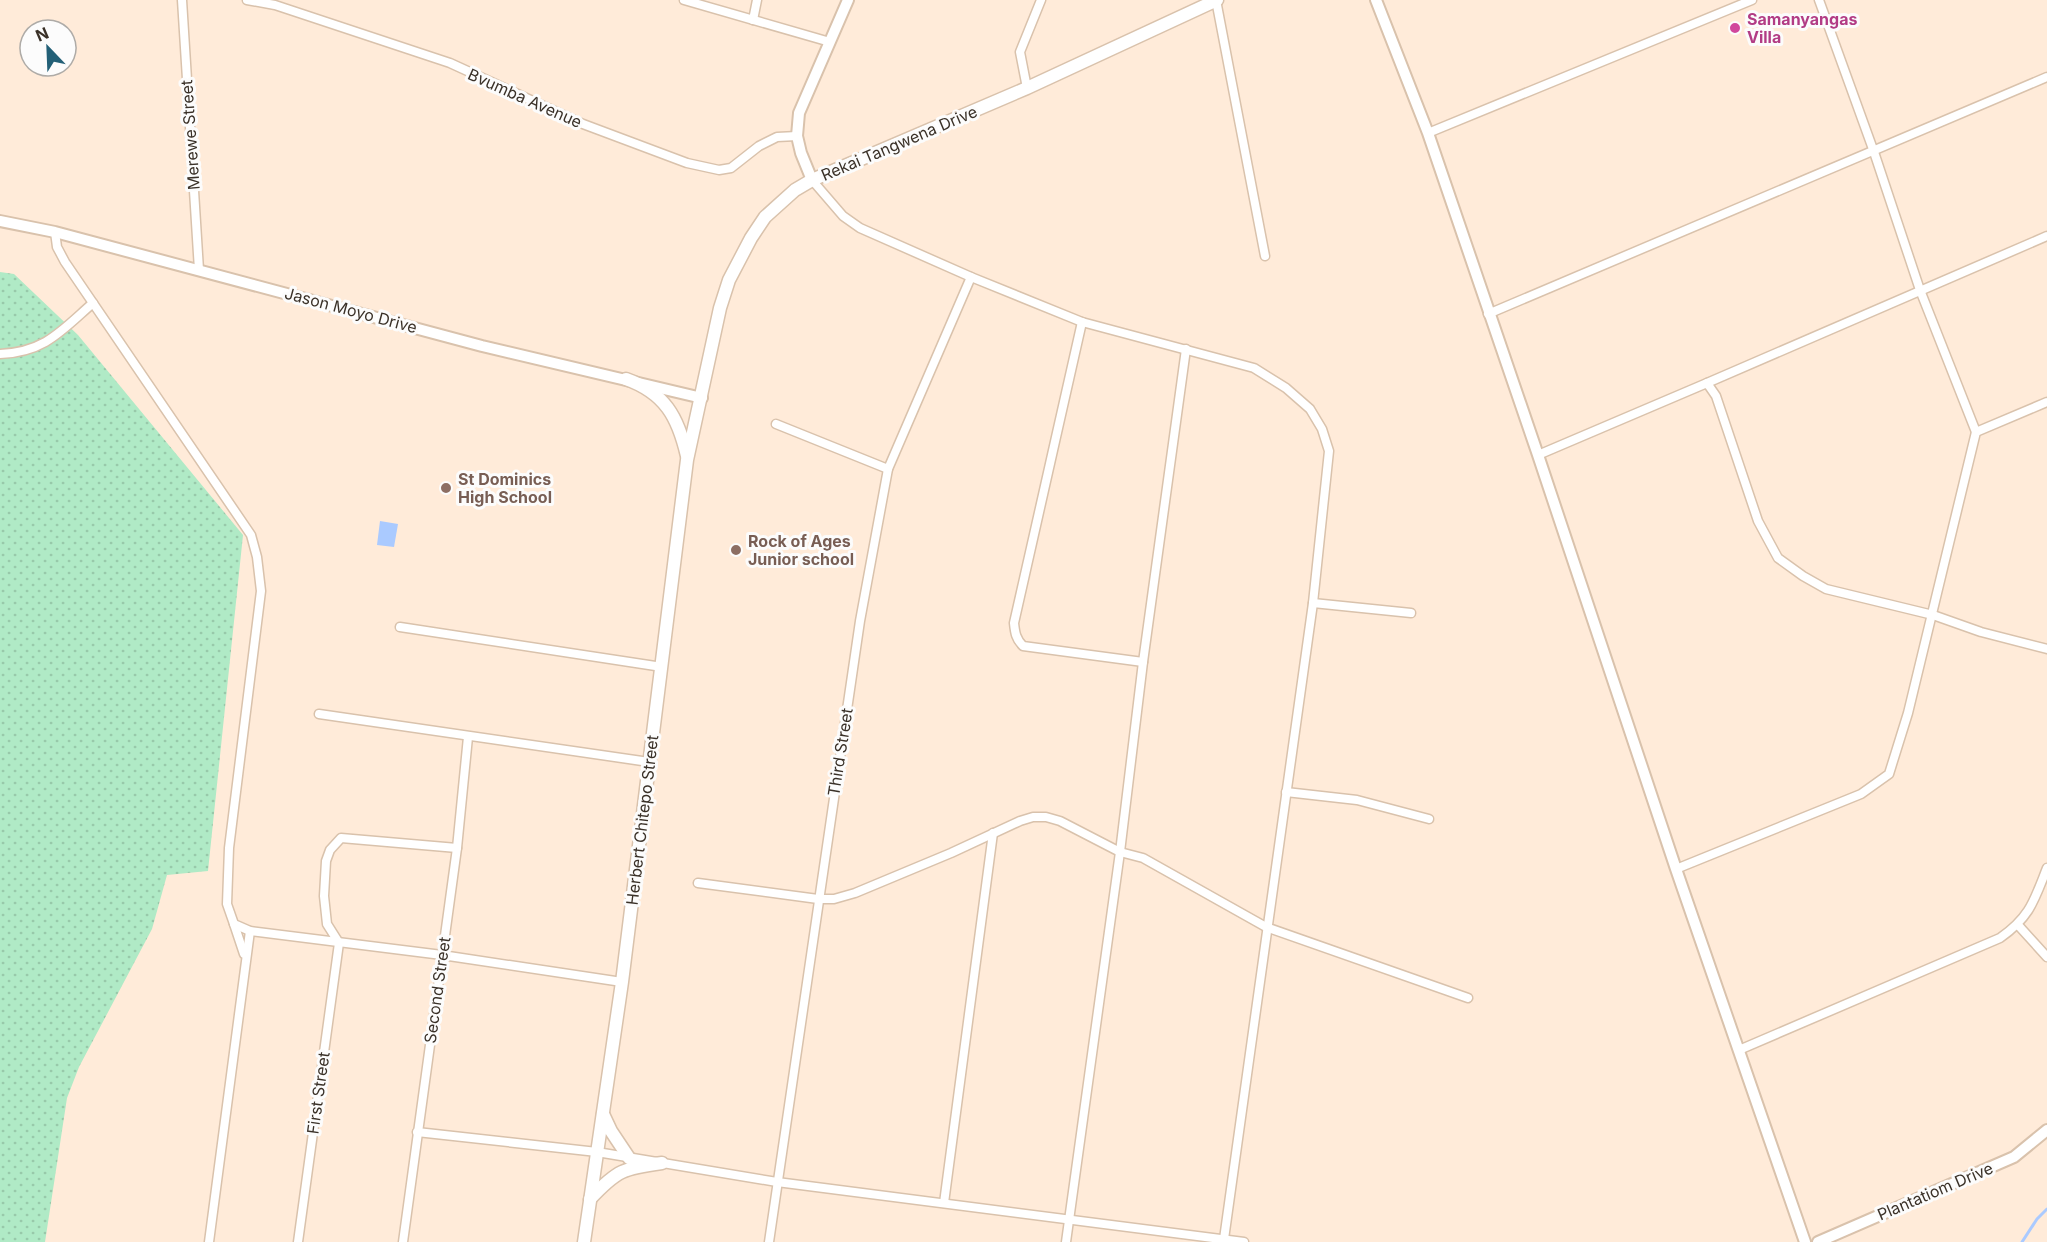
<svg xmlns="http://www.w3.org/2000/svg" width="2047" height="1242" font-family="Inter,sans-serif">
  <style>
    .grass { fill: url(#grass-dots) }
    .water { fill: #aacaff }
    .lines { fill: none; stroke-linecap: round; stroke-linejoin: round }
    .stream { stroke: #aacaff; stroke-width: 3 }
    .minor-casing { stroke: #d9c2ac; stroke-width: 11 }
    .tertiary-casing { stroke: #d9c2ac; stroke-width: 14 }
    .secondary-casing { stroke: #d9c2ac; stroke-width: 15 }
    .minor { stroke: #fff; stroke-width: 8 }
    .tertiary { stroke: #fff; stroke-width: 10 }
    .secondary { stroke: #fff; stroke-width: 12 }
    .hotel-dot { fill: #d1479c; stroke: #fcfcfc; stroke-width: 2 }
    .education-dot { fill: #8d6e63; stroke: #fcfcfc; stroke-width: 2 }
    .labels { text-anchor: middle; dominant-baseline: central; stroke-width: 6; stroke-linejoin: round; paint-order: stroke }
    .hotel-label { font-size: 16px; font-weight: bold; fill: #b23c85; stroke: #fcfcfc; text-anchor: start }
    .street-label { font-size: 16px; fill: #3a3128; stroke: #fcfcfc }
    .education-label { font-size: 16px; font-weight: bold; fill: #785e54; stroke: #fcfcfc; text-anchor: start }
  </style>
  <defs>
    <pattern id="grass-dots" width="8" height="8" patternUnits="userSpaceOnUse" patternTransform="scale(1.5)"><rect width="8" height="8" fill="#b0eac6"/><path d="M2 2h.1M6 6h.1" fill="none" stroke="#98c9aa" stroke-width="1.8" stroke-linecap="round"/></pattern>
  </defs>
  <rect width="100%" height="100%" fill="#ffebd9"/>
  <polygon class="grass" points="0,272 14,274 78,335 243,535 208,871 167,875 152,929 79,1067 67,1098 45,1242 0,1242"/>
  <polygon class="water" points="380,521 398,524 394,547 377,545"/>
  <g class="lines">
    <polyline class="stream" points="2022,1242 2037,1219 2047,1209"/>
    <g class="minor-casing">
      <g id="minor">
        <polyline points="182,0 199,270"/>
        <polyline points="247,0 275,5 450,63 583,124 687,163 719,170 731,168 759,146 777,137 797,136"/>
        <polyline points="684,0 830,42"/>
        <polyline points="1216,0 1265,256"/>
        <polyline points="1819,0 1874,152 1920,290 1976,432"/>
        <polyline points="753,20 757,0"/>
        <polyline points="1027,88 1020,52 1041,0"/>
        <polyline points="1428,133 1752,0"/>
        <polyline points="812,180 843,216 860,228 971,277 1082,322 1254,368 1286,388 1310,409 1322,429 1329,451 1313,603 1224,1239"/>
        <polyline points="55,232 57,247 65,262 251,535 257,557 261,591 229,848 227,904 234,924 250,931 442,955 622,982"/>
        <polyline points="1488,314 2047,77"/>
        <path d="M1082,322L1014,623C1015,633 1016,639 1023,646L1143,662"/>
        <path d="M0,354C45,352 61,331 93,303"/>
        <polyline points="1707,383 2047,236"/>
        <polyline points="776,424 888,469"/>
        <polyline points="1538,455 1707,383 1716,396 1758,521 1778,558 1803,576 1826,589 1933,615 1981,632 2047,649"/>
        <polyline points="1313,603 1411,613"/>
        <polyline points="400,627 662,667"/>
        <polyline points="319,714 649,762"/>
        <polyline points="1286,792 1357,800 1429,819"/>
        <polyline points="1676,869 1861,794 1889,774 1908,713 1976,432 2047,402"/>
        <polyline points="698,883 818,899 834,899 855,893 951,853 1020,821 1033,817 1046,817 1060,821 1120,852 1143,858 1266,927 1468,998"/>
        <polyline points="234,924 244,954"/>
        <polyline points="2018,925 2047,957"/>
        <path d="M1739,1050L2000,938C2030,917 2034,901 2047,868"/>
        <polyline points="417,1132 597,1152 777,1182 1244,1242"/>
        <polyline points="944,1203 993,833"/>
        <polyline points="209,1242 250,931"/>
        <polyline points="298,1242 339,943 327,924 324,896 326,861 330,850 341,838 457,848"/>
        <polyline points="403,1242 457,848 468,737"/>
        <polyline points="769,1242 860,621 888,469 971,277"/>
        <polyline points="1066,1242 1120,852 1143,662 1186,349"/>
      </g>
    </g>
    <g class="tertiary-casing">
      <g id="tertiary">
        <polyline points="1376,0 1428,133 1538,455 1676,869 1805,1242"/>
        <polyline points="812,180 801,153 797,136 799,113 848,0"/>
        <polyline points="0,221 55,232 482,346 702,398"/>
        <polyline points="1818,1242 2014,1157 2047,1130"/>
      </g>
    </g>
    <g class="secondary-casing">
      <g id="secondary">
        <path d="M626,379C665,393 678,417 687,456"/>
        <polyline points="603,1114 611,1131 629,1158"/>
        <path d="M590,1199C617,1170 624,1168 662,1163"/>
        <polyline points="584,1242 622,982 687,460 720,308 729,280 751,238 765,217 795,190 812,180 1027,88 1217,0"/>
      </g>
    </g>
    <use href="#minor" class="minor"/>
    <use href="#tertiary" class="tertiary"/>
    <use href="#secondary" class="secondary"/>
  </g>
  <circle class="hotel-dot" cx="1735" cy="28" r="6"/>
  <g class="education-dot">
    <circle cx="446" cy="488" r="6"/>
    <circle cx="736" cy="550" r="6"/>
  </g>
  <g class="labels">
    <g class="hotel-label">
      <text x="1747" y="19">Samanyangas<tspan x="1747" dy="18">Villa</tspan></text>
    </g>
    <g class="street-label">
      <text transform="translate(525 98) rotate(24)">Bvumba Avenue</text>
      <text transform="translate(190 135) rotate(-94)">Merewe Street</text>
      <text transform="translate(899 143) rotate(-23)">Rekai Tangwena Drive</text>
      <text transform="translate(351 310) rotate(15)">Jason Moyo Drive</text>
      <text transform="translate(840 752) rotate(-81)">Third Street</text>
      <text transform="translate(642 820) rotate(-83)">Herbert Chitepo Street</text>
      <text transform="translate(437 990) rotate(-82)">Second Street</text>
      <text transform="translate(318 1093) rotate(-82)">First Street</text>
      <text transform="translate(1935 1191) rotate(-23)">Plantatiom Drive</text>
    </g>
    <g class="education-label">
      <text x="458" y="479">St Dominics<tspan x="458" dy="18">High School</tspan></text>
      <text x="748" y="541">Rock of Ages<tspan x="748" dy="18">Junior school</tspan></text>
    </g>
  </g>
  <g transform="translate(48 48) rotate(337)"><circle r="28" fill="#fcfcfc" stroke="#aeaba7" stroke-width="1.5"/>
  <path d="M0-4.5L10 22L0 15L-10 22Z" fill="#236077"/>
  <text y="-9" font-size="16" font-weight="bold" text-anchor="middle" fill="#3a3128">N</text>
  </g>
</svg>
